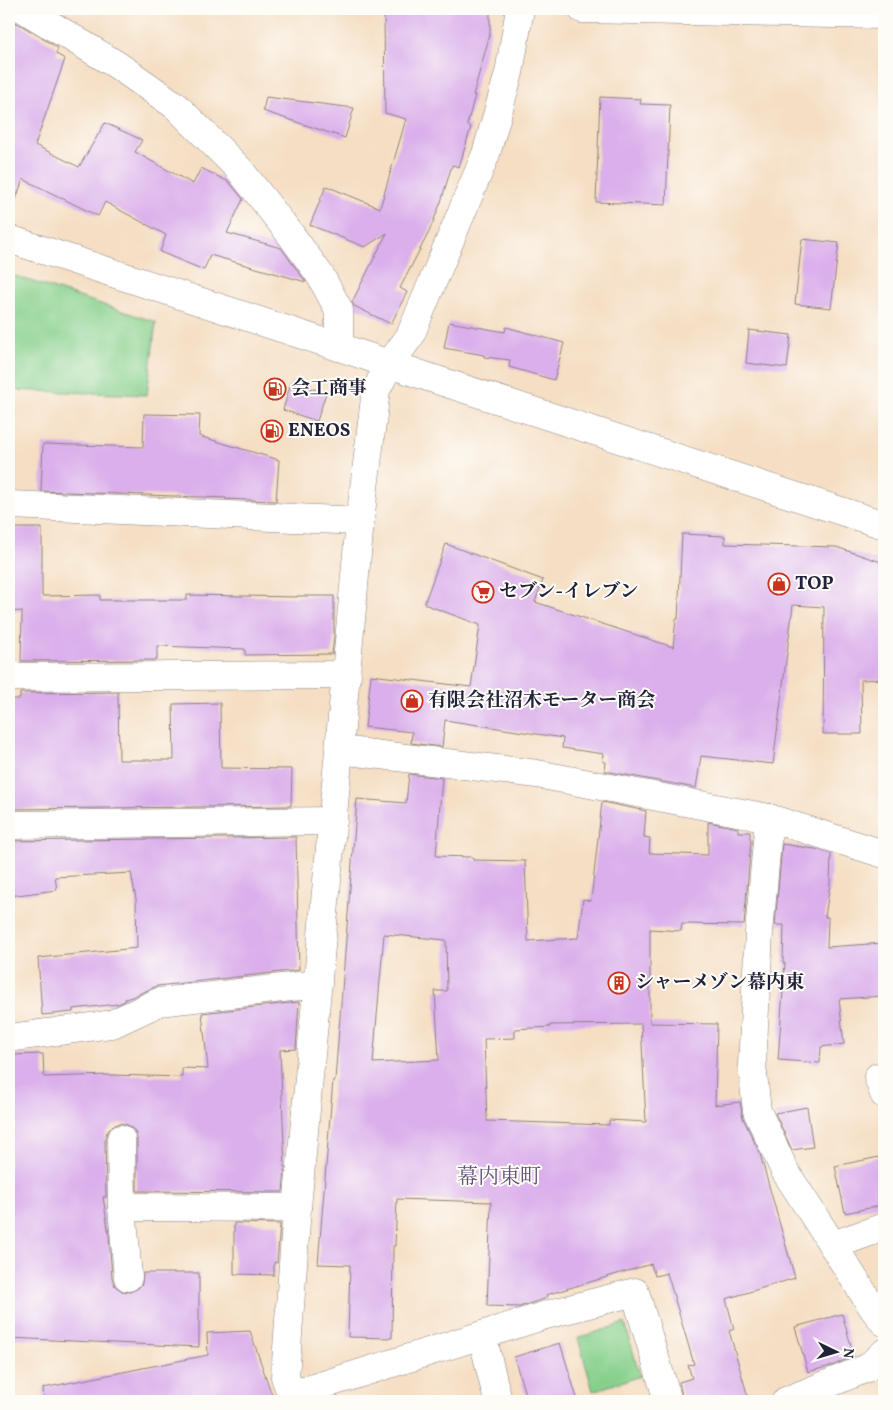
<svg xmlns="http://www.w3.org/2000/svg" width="893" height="1410" font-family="Vollkorn,'Noto Serif JP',serif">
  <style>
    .green { fill: #87d08c; stroke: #547964 }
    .building { fill: #daafeb; fill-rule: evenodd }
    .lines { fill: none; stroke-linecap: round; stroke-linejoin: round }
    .minor-casing { stroke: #8c807f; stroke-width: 29 }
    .minor { stroke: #fff; stroke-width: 28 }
    .labels { text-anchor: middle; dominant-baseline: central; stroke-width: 4; stroke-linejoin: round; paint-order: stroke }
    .poi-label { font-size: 19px; font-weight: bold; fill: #22223b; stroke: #fdfcf7; text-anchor: start }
    .quarter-label { font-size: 21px; fill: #625379; stroke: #fdfcf7 }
  </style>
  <rect width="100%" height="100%" fill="#fdfcf7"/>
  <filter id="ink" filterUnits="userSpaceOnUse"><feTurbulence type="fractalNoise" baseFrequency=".02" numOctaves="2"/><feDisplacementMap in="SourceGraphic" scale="10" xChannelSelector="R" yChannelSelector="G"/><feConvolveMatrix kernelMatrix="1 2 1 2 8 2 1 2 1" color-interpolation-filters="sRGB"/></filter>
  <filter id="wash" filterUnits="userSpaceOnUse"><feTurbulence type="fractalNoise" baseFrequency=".0096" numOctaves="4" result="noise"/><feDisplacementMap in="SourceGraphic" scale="20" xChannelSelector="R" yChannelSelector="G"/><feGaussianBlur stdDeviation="1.12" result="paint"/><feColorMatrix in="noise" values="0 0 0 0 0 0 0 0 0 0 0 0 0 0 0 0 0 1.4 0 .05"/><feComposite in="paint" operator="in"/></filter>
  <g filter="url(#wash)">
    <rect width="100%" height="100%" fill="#f5dec3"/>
    <g class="green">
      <polygon points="9,274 156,322 147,395 9,390"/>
      <polygon points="625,1323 640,1376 593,1391 578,1338"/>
    </g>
    <g id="blocks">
      <g class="building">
        <polygon points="434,9 490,9 490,34 473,95 475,95 467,125 471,127 459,167 452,165 441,202 429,232 400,288 407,292 391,324 354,306 352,302 387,233 365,247 310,225 326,186 380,208 406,119 385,113 384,11 434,10"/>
        <polygon points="9,20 19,24 58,48 56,54 65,59 35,145 79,167 105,123 142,140 135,152 193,184 201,168 229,182 243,199 227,233 281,248 306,282 210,255 204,270 160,252 166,235 105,202 98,216 23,179 13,208 9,208"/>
        <polygon points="266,97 354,108 345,138 263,111"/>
        <polygon points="600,97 641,99 640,104 670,105 666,205 596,202"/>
        <polygon points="802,239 839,243 831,308 795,304"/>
        <polygon points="449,322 505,332 506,327 564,343 554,380 509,367 510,360 484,357 484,355 444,348"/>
        <polygon points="749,330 791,335 787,368 746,363"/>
        <polygon points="291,382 326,393 317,421 283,410"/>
        <polygon points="144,414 200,415 199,436 279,460 276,501 225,499 226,498 41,491 43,444 143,447"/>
        <polygon points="9,528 42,528 42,596 100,595 100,600 187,600 187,595 297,597 297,596 334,596 334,637 332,654 245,655 245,649 157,646 157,660 21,661 22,611 9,612"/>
        <polygon points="682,534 725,536 725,544 836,547 884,563 884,679 861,680 862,734 823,734 824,607 793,605 773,764 701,756 696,788 605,771 606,762 603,762 604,754 562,748 563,738 445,720 442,747 411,743 412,732 365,727 371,675 471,687 480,625 424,604 446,544 543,580 535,602 673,647 676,619 678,619"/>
        <polygon points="118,692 119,760 174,760 173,704 220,703 221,768 292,769 291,806 9,809 9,699 20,699 20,693"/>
        <path d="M409,774L442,778L436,856L473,857V860L525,861L528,941L578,938L583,899L591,901L602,802L646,811L644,837L650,838L649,853L708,855V822L738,828V832H750V840H751L744,925L682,924L681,931L650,929V1023L717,1024L715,1105L740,1102L743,1118L760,1154L795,1278L726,1299L734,1329L729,1331L748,1397L733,1401H683L679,1382L692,1378L688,1365L694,1364L667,1273L655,1276L651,1264L546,1295L547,1298L519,1307L487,1306L491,1202L397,1199L395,1246H393L392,1338L348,1337L350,1265L318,1264L333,1080H335L357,799L406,803ZM384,934L446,940L447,991H435L439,1060L373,1063ZM641,1024L646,1122L609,1120V1125L487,1121L484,1039L515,1038V1029L550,1027V1025Z"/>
        <polygon points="296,837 299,970 157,986 132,997 125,999 125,1001 118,1004 73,1009 73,1012 42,1015 38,958 137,948 136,899 131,873 55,877 57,890 9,896 9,841"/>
        <polygon points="782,844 815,849 831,854 830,884 825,917 828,917 827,947 884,943 884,996 839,999 844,1044 821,1047 820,1063 778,1060 785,963 783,963 784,925 775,925"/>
        <polygon points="299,1002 296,1049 280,1050 285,1169 283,1192 137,1191 137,1139 135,1131 128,1125 120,1123 113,1126 107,1132 105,1139 106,1197 103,1197 109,1235 112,1278 115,1286 122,1291 130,1292 137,1289 142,1284 143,1273 199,1273 199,1347 9,1338 9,1055 43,1054 44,1077 112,1075 182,1077 182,1068 208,1069 202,1013"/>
        <polygon points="807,1107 813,1147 792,1150 775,1113"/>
        <polygon points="879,1157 884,1180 884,1205 845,1213 835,1166"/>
        <polygon points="234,1223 280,1224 277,1263 274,1262 274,1275 234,1274"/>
        <polygon points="842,1314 854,1356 834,1365 808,1372 795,1327"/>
        <polygon points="250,1331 274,1401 44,1401 43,1388 208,1355 207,1333"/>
        <polygon points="560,1343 578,1401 527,1401 514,1357"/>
      </g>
    </g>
  </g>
  <g filter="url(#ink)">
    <use href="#blocks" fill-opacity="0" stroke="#8c807f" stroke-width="1"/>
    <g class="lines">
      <g class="minor-casing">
        <g id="minor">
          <polyline points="24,9 117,65 176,106 239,169 291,235 320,275 339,310 339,347"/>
          <polyline points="582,9 884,15"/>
          <polyline points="9,239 339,347 434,379 884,525"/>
          <polyline points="11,505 360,521"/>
          <polyline points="9,677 347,675"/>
          <polyline points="340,750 537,774 769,818 884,854"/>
          <polyline points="769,818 759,933 752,1065 757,1111 785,1171 873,1308 884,1322"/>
          <polyline points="9,825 333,821"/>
          <polyline points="9,1038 112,1024 159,1002 318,984"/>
          <polyline points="878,1077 884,1094"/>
          <polyline points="121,1139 122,1207 128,1277"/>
          <polyline points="122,1207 297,1208"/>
          <polyline points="833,1245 884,1227"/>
          <polyline points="482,1335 498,1401"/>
          <polyline points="291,1395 546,1315 635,1292 668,1401"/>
          <polyline points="294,1401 285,1377 297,1208 360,521 376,390 389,365 410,336 486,154 509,73 520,9"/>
          <polyline points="786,1401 867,1368 884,1353"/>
        </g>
      </g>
      <use href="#minor" class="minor"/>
    </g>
  </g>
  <defs>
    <g id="fuel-ring" transform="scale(1.125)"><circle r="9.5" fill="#fdfcf7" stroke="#c8321e" stroke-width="1.5"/><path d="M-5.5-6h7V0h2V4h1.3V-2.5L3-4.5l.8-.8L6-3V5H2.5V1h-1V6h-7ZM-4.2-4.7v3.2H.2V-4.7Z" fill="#c8321e"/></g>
    <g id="shop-ring" transform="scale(1.125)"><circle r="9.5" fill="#fdfcf7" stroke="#c8321e" stroke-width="1.5"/><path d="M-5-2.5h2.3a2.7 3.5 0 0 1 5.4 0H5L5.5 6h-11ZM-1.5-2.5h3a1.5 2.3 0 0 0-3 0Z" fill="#c8321e"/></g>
    <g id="supermarket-ring" transform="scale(1.125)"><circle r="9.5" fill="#fdfcf7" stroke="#c8321e" stroke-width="1.5"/><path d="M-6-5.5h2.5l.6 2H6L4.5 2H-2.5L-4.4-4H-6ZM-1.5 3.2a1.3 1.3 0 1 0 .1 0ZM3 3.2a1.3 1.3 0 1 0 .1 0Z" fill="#c8321e"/></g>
    <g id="building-ring" transform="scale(1.125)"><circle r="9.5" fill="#fdfcf7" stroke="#c8321e" stroke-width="1.5"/><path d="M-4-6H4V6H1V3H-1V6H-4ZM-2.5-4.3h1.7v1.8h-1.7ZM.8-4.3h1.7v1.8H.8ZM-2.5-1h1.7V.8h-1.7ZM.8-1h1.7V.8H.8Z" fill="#c8321e"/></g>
  </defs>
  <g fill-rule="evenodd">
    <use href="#fuel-ring" x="275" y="389"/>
    <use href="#fuel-ring" x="272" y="431"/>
    <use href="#shop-ring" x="779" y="584"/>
    <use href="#supermarket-ring" x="483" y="592"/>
    <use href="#shop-ring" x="412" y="701"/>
    <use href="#building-ring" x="619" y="983"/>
  </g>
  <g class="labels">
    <g class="poi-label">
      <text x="291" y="389">会工商事</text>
      <text x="288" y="431">ENEOS</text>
      <text x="795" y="584">TOP</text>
      <text x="499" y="592">セブン-イレブン</text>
      <text x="428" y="701">有限会社沼木モーター商会</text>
      <text x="635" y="983">シャーメゾン幕内東</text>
    </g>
    <g class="quarter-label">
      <text x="499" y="1177">幕内東町</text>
    </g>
  </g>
  <rect width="893" height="1410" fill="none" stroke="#fdfcf7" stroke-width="30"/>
  <g transform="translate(836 1352) rotate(95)" stroke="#fdfcf7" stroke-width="4" paint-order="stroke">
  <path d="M0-4L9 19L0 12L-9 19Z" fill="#22223b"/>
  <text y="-8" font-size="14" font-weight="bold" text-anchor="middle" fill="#22223b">N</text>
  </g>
</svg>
